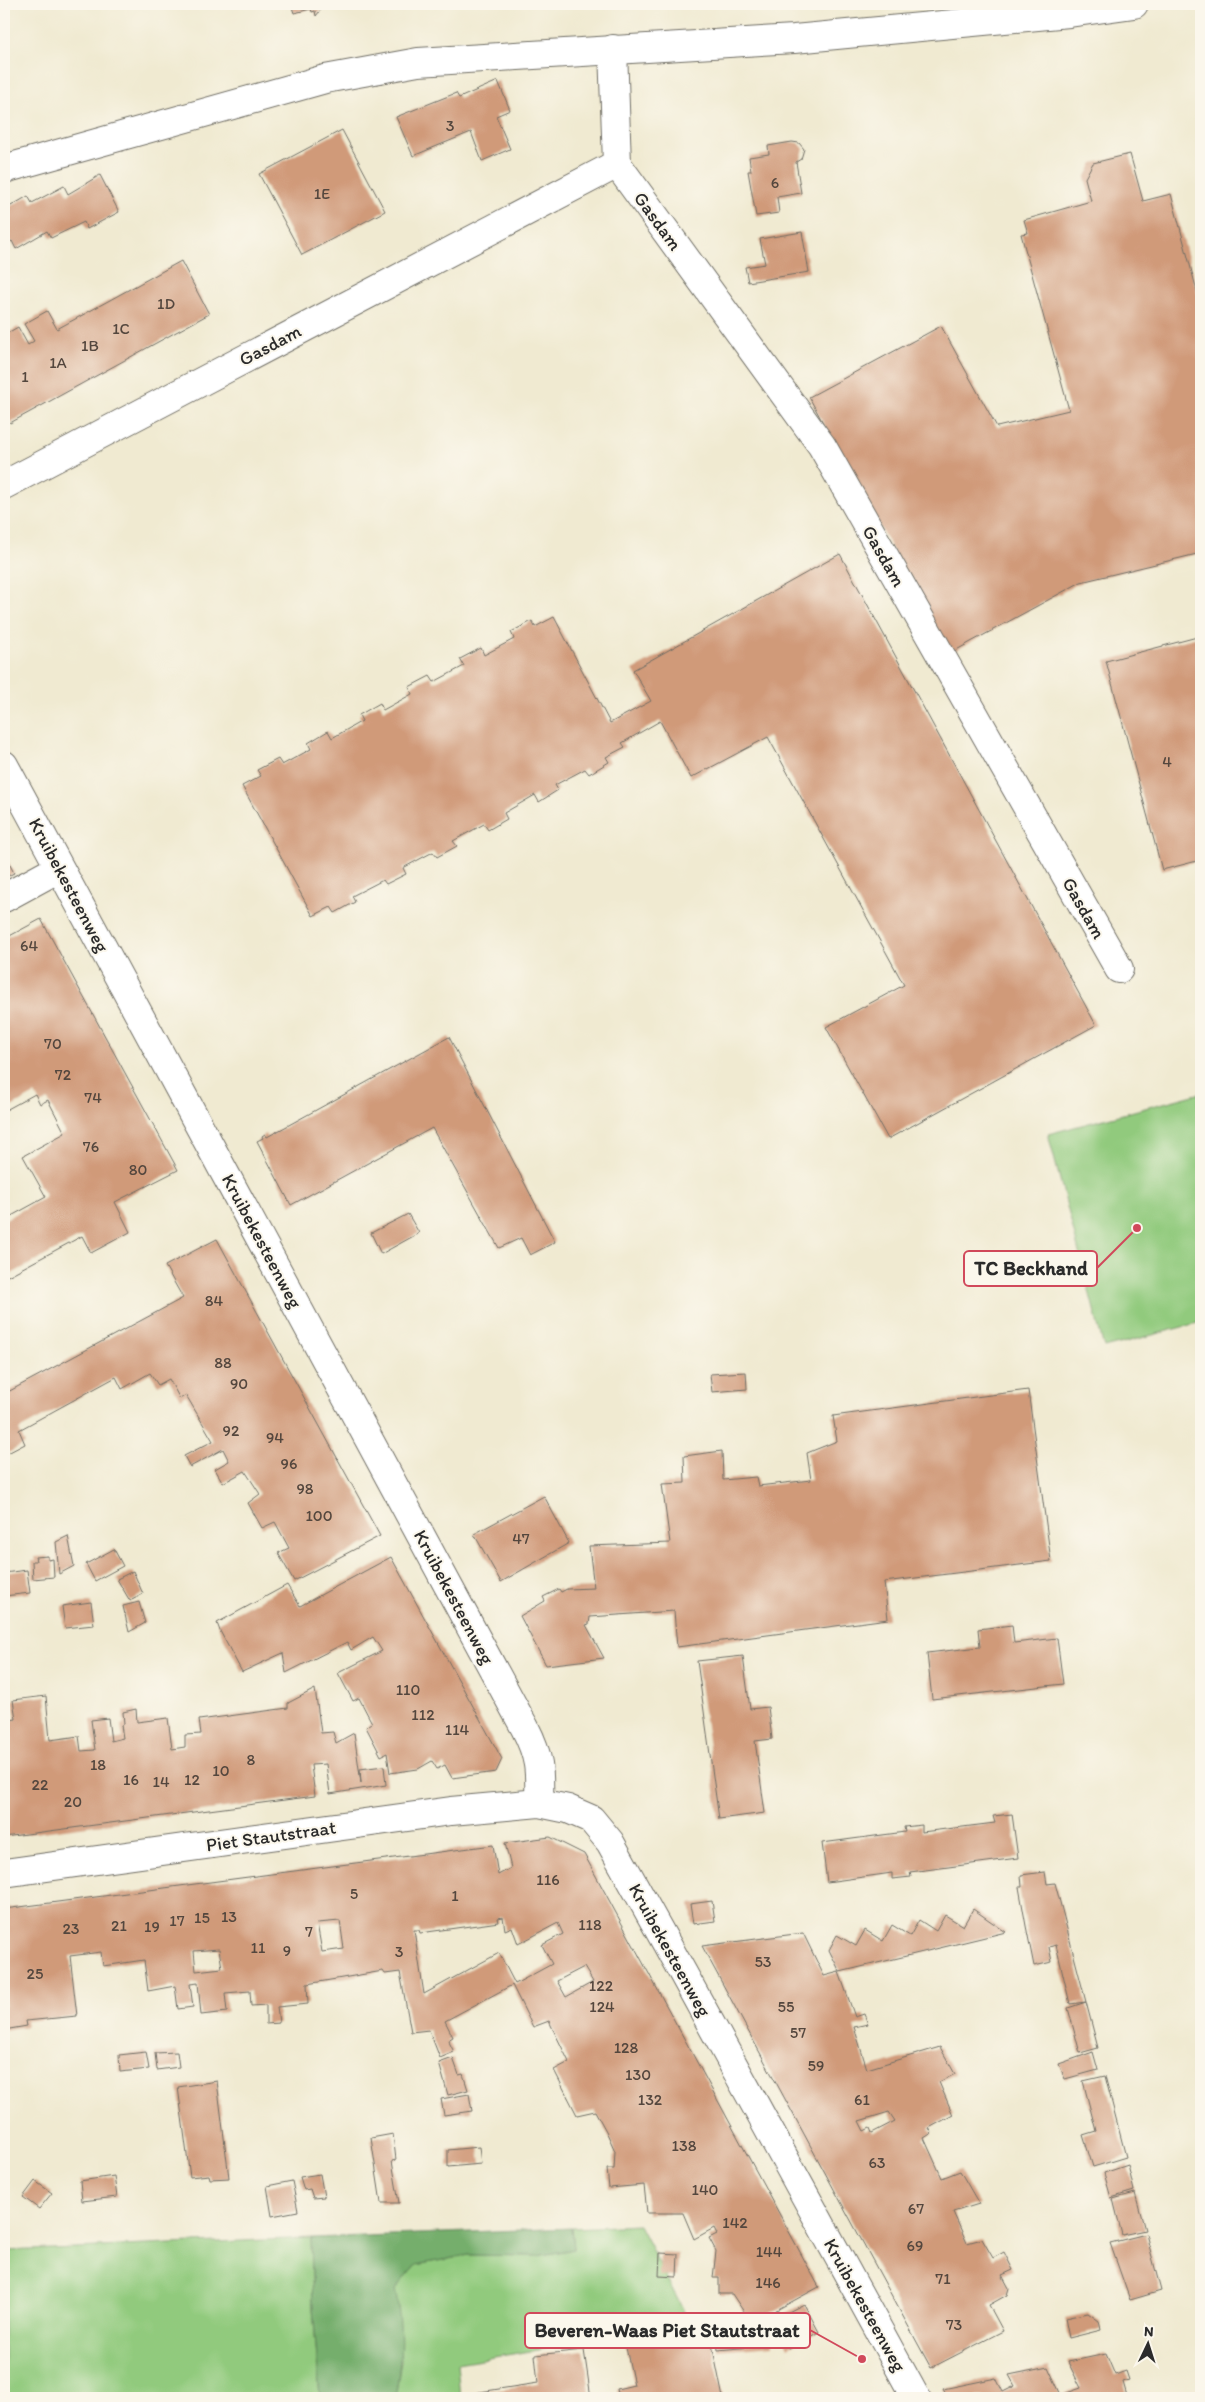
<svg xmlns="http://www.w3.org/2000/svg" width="1205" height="2402" font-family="Itim,sans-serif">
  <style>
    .green { fill: #91ca7d; stroke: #5e7a54 }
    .forest { fill: #74ae6c; stroke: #506c4c }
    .building { fill: #d09a79; fill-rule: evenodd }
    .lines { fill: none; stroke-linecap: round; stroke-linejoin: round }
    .minor-casing { stroke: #706e65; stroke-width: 30 }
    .tertiary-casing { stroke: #706e65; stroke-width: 30 }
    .minor { stroke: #fff; stroke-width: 28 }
    .tertiary { stroke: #fff; stroke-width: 28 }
    .labels { text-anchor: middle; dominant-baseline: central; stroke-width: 4; stroke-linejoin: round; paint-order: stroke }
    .number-label { font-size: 16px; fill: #54473e }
    .street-label { font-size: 19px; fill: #2b2b2b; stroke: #fbf7ec }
    .leader { fill: none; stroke: #d1495b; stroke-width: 2 }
    .callout-dot { fill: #d1495b; stroke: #fbf7ec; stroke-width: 2 }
    .callout { fill: #fbf7ec; stroke: #d1495b; stroke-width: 2 }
    .callout-label { font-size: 20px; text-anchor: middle; font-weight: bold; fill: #2b2b2b }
  </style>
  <rect width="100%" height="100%" fill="#fbf7ec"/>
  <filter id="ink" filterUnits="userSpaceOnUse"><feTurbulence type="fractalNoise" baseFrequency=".02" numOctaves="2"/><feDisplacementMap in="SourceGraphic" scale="10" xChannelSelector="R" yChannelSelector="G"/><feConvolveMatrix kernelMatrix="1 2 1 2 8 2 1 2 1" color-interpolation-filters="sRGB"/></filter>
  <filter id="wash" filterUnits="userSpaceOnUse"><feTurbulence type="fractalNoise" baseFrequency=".0096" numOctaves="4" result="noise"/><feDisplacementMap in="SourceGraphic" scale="20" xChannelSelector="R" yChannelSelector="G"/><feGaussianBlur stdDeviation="1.12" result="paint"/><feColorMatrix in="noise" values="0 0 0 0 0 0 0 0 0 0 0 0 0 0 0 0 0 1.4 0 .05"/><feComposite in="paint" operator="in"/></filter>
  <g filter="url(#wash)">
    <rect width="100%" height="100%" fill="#f0ead1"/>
    <g class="green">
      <polygon points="1201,1093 1201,1322 1104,1348 1048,1134"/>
      <polygon points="639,2225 691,2325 457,2363 460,2398 403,2398 396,2393 401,2360 395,2289 416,2265 469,2255 537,2256 574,2249 572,2228"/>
      <polygon points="311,2238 313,2308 320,2398 4,2398 4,2251"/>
    </g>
    <path class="forest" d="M572,2228L574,2249L537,2256L469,2255L416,2265L395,2289C403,2329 402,2354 396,2393L403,2398H320L313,2308L311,2238Z"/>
    <g id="blocks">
      <g class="building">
        <polygon points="291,4 322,4 323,7 316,16 315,11 312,12 311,9 294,13"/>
        <polygon points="498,81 510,110 496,116 510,149 482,161 471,132 413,156 396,117 456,93 459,98"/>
        <polygon points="342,130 385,211 302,255 259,174"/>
        <polygon points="792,142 799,143 804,149 801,159 796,162 801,193 777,197 779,213 756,216 748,171 751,171 749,157 769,154 768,146"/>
        <polygon points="1130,154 1143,201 1171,194 1201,306 1201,553 1081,582 949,654 809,397 941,326 997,427 1069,410 1021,234 1028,233 1024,220 1091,201 1085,178 1093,163"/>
        <polygon points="100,175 119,212 87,229 84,222 51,238 47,231 16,249 12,241 4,245 4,210 28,196 32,203 64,186 68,194"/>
        <polygon points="802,232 809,272 748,282 745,267 765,264 760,239"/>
        <polygon points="181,261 209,314 10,423 4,413 4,380 7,379 4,374 4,335 18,327 28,345 34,341 24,324 47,311 57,329"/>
        <polygon points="840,554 1096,1025 888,1139 826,1027 904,985 768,737 691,778 660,721 622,743 625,747 606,757 609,762 589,774 585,769 555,785 558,790 539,802 535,795 504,813 507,819 488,830 484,824 453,841 457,846 437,857 433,852 403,868 406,874 386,884 383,880 352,896 355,902 335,913 331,907 313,916 242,786 261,776 257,770 278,759 282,765 311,749 308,743 328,731 332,738 362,721 359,715 380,703 383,710 412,694 409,687 430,676 434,682 464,666 460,659 481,648 484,655 514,639 511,632 532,621 535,627 554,617 610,723 651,701 633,670"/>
        <polygon points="1201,636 1201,860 1162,870 1106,661"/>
        <polygon points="4,853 14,873 4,878"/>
        <polygon points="41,919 178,1170 115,1202 130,1232 91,1253 82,1236 4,1278 4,1220 46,1197 23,1156 65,1133 48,1100 40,1104 35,1094 4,1111 4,939"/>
        <polygon points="449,1037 555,1242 530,1255 521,1238 499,1248 432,1128 291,1205 257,1141 263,1138 262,1136 265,1134 267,1137"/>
        <polygon points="408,1214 419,1233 381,1254 371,1233"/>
        <polygon points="217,1239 380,1536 294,1581 278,1553 289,1548 275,1522 262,1528 248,1503 260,1494 245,1471 223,1483 215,1469 229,1461 223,1449 190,1467 184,1456 213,1441 186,1395 180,1399 169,1379 158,1385 150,1373 122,1389 116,1377 19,1430 25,1444 4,1455 4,1394 183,1298 165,1266"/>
        <polygon points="746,1372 747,1389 712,1392 710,1374"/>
        <polygon points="1028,1390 1051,1561 884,1582 888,1619 677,1647 674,1611 590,1617 589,1624 586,1625 604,1658 546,1665 520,1616 545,1601 543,1597 559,1589 561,1592 567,1589 594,1588 589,1546 670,1543 662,1484 685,1483 684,1456 722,1451 723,1480 756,1477 758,1486 811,1480 807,1453 837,1441 833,1416"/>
        <polygon points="544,1496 569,1543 501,1582 474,1534"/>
        <polygon points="68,1536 74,1566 59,1574 56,1542"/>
        <polygon points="114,1549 123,1566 95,1581 86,1564"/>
        <polygon points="48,1556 48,1560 53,1559 54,1577 33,1579 32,1561 36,1561 35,1557"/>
        <polygon points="391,1557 502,1759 496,1772 452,1778 445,1765 437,1769 432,1761 418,1769 390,1773 387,1753 381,1756 366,1727 372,1723 359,1698 353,1701 338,1673 382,1651 373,1637 351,1650 347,1642 286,1673 283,1653 242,1672 220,1631 217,1623 287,1585 300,1606"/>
        <polygon points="27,1570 30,1593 4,1596 4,1573"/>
        <polygon points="133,1571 143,1594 130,1601 117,1579"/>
        <polygon points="91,1602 94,1625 65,1628 62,1606"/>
        <polygon points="139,1602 145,1623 129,1632 123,1606"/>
        <polygon points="1012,1625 1014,1643 1057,1638 1063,1684 932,1699 927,1653 980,1647 978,1629"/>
        <polygon points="743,1656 750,1709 768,1707 772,1739 755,1741 765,1813 719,1819 697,1661"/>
        <polygon points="315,1689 321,1733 333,1732 336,1743 354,1733 361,1783 360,1769 384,1766 386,1785 330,1794 326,1764 311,1765 315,1796 4,1837 4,1721 16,1719 13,1700 46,1696 50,1740 79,1736 81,1751 95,1750 91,1720 108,1718 111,1741 123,1738 121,1725 124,1724 123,1712 136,1709 137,1722 168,1718 172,1749 185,1747 185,1735 201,1734 199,1720 288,1708 288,1703"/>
        <polygon points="1012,1814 1018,1858 910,1872 911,1877 892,1879 892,1873 827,1882 822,1843 905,1832 904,1827 922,1825 922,1832 995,1823 993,1816"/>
        <path d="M550,1837L584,1854L819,2287L769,2314L772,2345L718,2350L714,2317L746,2315L732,2294H719V2278H713L716,2251L709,2238L717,2234L714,2228L694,2239L683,2213H647L644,2185L609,2188L607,2169H614L615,2151L606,2131L595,2111L577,2115L554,2070L569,2062L549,2021L533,2027L512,1985L445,2021L453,2037L448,2040L454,2052L440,2058L429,2030L411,2032L400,1972L385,1974L383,1971L307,1984L308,2004L277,2007L279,2023L266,2024V2005L251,2006L250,1991L225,1993L227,2012L201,2015L198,1983L190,1984L193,2007L178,2009L175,1986L148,1991L144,1960L103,1966L101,1952L70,1956L77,2016L26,2021L27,2026L4,2030V1909L493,1845L498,1875L511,1868L505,1843ZM503,1917L505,1930L512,1927L518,1944L558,1923L563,1934L542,1945L552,1964L515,1984L499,1953L424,1994L414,1930H419L420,1933L499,1922L498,1918ZM340,1921L344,1949L322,1952L317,1923ZM219,1949L222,1968L196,1971L194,1951ZM584,1967L593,1982L566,1997L557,1981Z"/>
        <polygon points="1045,1872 1047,1884 1055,1883 1086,2002 1098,2048 1080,2053 1068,2008 1086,2002 1070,2004 1056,1945 1049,1947 1052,1962 1034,1966 1026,1926 1019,1887 1022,1887 1021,1875"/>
        <polygon points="712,1901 715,1921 693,1924 690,1904"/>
        <polygon points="973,1909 1006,1932 840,1972 829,1950 837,1935 856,1946 865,1930 883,1941 892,1925 910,1936 919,1920 936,1931 945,1915 963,1926"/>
        <path d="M803,1933L824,1976L839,1972L855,2017L864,2014L868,2024L854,2027L867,2069L940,2047L955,2074L939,2082L953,2115L929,2128L932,2133L924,2138L942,2178L960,2171L979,2204L953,2212L967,2243L982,2239L993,2258L1004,2252L1013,2270L1002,2275L1009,2288L1007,2295L989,2305L1003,2331L931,2368L702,1946ZM889,2112L895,2121L872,2133L870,2128L864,2131L859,2121Z"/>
        <polygon points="146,2052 149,2069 120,2072 119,2055"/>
        <polygon points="177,2052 179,2067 157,2070 155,2053"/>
        <polygon points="1093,2052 1098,2070 1065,2079 1059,2064"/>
        <polygon points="453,2058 459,2075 463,2074 468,2090 448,2095 439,2063"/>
        <polygon points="1105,2076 1126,2157 1093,2167 1083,2135 1096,2131 1083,2081"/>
        <polygon points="217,2081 229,2178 210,2179 209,2175 190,2177 178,2087"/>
        <polygon points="469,2094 472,2111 444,2115 441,2099"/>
        <polygon points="393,2134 396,2160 392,2161 399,2203 381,2203 371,2138"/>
        <polygon points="479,2147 481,2164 448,2167 448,2150"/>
        <polygon points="1128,2165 1134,2191 1111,2198 1104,2173"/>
        <polygon points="320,2174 324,2197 313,2198 310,2189 304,2190 300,2177"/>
        <polygon points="114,2176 117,2197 82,2201 80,2181"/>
        <polygon points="35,2181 52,2193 39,2209 23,2197"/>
        <polygon points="292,2181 298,2211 272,2216 267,2186"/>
        <polygon points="1135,2193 1145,2230 1122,2235 1113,2199"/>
        <polygon points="1146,2234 1161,2291 1130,2300 1110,2243"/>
        <polygon points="660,2253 678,2254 677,2277 659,2276"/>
        <polygon points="804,2304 819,2332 788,2348 775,2319"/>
        <polygon points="1088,2313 1099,2321 1101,2330 1069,2338 1065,2318"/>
        <polygon points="707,2320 723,2398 619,2398 617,2389 634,2385 625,2343 622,2343 621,2337"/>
        <polygon points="584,2350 591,2398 473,2398 473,2393 538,2383 535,2355"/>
        <polygon points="1106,2354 1115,2375 1126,2371 1129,2380 1123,2382 1127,2396 1119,2398 948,2398 943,2389 996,2378 1003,2392 1015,2386 1009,2375 1048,2367 1061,2395 1081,2388 1068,2362"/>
      </g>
    </g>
  </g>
  <g filter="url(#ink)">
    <use href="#blocks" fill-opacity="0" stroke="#706e65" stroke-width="1"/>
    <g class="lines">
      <g class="minor-casing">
        <g id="minor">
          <polyline points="613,49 617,164"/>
          <polyline points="4,169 325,79 418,62 794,39 1069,13 1134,4"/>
          <polyline points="4,485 617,164 822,446 1119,969"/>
          <path d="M4,765L525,1728C540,1757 540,1771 539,1803"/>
          <polyline points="4,898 59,868"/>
        </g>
      </g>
      <g class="tertiary-casing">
        <polyline id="tertiary" points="4,1873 451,1811 539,1803 568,1809 591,1819 610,1842 684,1975 916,2398"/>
      </g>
      <use href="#minor" class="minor"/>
      <use href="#tertiary" class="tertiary"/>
    </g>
  </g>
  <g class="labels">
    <g class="number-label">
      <text x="450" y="125">3</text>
      <text x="775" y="182">6</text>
      <text x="322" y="193">1E</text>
      <text x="166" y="303">1D</text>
      <text x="121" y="328">1C</text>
      <text x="90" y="345">1B</text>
      <text x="58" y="362">1A</text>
      <text x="25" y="376">1</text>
      <text x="1167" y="761">4</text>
      <text x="29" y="945">64</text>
      <text x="53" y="1043">70</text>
      <text x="63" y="1074">72</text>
      <text x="93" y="1097">74</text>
      <text x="91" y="1146">76</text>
      <text x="138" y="1169">80</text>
      <text x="214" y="1300">84</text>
      <text x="223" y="1362">88</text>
      <text x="239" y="1383">90</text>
      <text x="231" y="1430">92</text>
      <text x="275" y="1437">94</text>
      <text x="289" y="1463">96</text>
      <text x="305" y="1488">98</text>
      <text x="319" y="1515">100</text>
      <text x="521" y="1538">47</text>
      <text x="408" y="1689">110</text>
      <text x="423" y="1714">112</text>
      <text x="457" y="1729">114</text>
      <text x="251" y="1759">8</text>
      <text x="98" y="1764">18</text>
      <text x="221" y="1770">10</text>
      <text x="131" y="1779">16</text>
      <text x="192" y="1779">12</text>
      <text x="161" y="1781">14</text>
      <text x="40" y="1784">22</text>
      <text x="73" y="1801">20</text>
      <text x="548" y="1879">116</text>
      <text x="354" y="1893">5</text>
      <text x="455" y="1895">1</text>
      <text x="229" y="1916">13</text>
      <text x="202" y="1917">15</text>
      <text x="177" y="1920">17</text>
      <text x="590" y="1924">118</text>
      <text x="119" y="1925">21</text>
      <text x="152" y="1926">19</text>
      <text x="71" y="1928">23</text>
      <text x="309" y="1931">7</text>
      <text x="258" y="1947">11</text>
      <text x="287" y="1950">9</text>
      <text x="399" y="1951">3</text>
      <text x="763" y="1961">53</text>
      <text x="35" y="1973">25</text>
      <text x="601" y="1985">122</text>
      <text x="602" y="2006">124</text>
      <text x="786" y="2006">55</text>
      <text x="798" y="2032">57</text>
      <text x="626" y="2047">128</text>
      <text x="816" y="2065">59</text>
      <text x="638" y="2074">130</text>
      <text x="650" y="2099">132</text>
      <text x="862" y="2099">61</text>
      <text x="684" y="2145">138</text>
      <text x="877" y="2162">63</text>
      <text x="705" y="2189">140</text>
      <text x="916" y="2208">67</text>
      <text x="735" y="2222">142</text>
      <text x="915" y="2245">69</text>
      <text x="769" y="2251">144</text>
      <text x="943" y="2278">71</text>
      <text x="768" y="2282">146</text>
      <text x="954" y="2324">73</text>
    </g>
    <g class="street-label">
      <text transform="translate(658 221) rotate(54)">Gasdam</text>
      <text transform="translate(270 345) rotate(-28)">Gasdam</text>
      <text transform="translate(884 556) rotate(60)">Gasdam</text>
      <text transform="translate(69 885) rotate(62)">Kruibekesteenweg</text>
      <text transform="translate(1084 908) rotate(60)">Gasdam</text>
      <text transform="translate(262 1241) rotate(62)">Kruibekesteenweg</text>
      <text transform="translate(454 1597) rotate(62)">Kruibekesteenweg</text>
      <text transform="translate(271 1836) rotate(-8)">Piet Stautstraat</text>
      <text transform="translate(670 1950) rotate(61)">Kruibekesteenweg</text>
      <text transform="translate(865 2305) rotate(61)">Kruibekesteenweg</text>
    </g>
  </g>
  <path class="leader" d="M1137 1228L1097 1268M862 2359L810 2330"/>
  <g class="callout-dot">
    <circle cx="1137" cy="1228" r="5"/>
    <circle cx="862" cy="2359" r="5"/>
  </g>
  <g class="callout">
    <rect x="964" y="1251" width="133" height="35" rx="5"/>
    <rect x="525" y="2313" width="285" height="35" rx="5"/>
  </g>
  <g class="callout-label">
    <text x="1031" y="1275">TC Beckhand</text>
    <text x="667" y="2337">Beveren-Waas Piet Stautstraat</text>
  </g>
  <rect width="1205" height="2402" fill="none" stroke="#fbf7ec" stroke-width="20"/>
  <g transform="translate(1148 2344) rotate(4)" stroke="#fbf7ec" stroke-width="4" paint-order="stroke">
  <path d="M0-4L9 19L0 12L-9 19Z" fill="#2b2b2b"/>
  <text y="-8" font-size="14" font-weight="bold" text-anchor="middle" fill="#2b2b2b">N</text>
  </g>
</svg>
